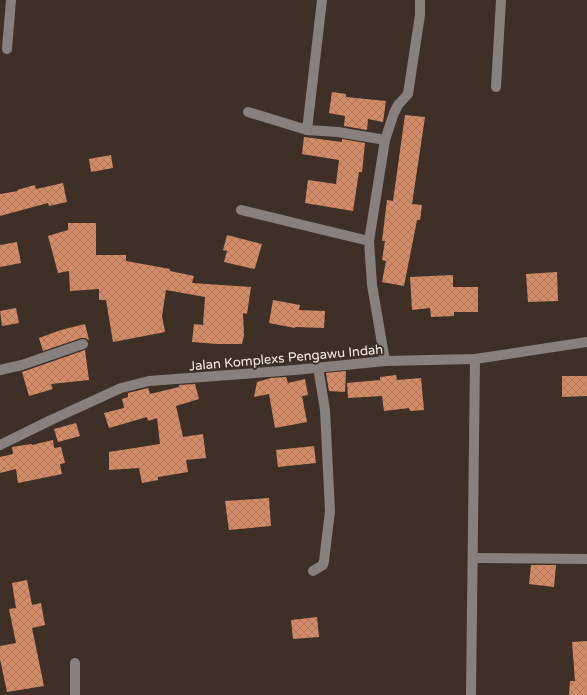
<svg xmlns="http://www.w3.org/2000/svg" width="587" height="695" font-family="'Varela Round',sans-serif">
<style>
.building{fill:url(#building-cross-hatch)}
.lines{fill:none;stroke-linecap:round;stroke-linejoin:round}
.minor{stroke:#88807c;stroke-width:10}
.labels{text-anchor:middle;stroke-width:4;stroke-linejoin:round;paint-order:stroke}
.street-label{font-size:13px;fill:#f7ece7;stroke:#3f3027}
</style>
<defs>
<pattern id="building-cross-hatch" width="8" height="8" patternUnits="userSpaceOnUse"><rect width="8" height="8" fill="#d38c67"/><path d="M0 0l8 8M0 8l8-8" fill="none" stroke="#aa775d"/></pattern>
</defs>
<rect width="100%" height="100%" fill="#3f3027"/>
<g class="building">
<path d="M 332,92 L 346,94 L 346,97 L 386,101 L 383,122 L 368,119 L 367,130 L 344,126 L 345,116 L 329,113 Z"/>
<path d="M 405,115 L 425,117 L 412,204 L 422,205 L 420,220 L 417,220 L 404,286 L 382,282 L 386,261 L 382,260 L 385,241 L 382,241 L 387,200 L 393,201 Z"/>
<path d="M 304,137 L 342,142 L 342,139 L 365,143 L 362,172 L 359,172 L 353,211 L 305,203 L 308,180 L 336,184 L 339,160 L 302,154 Z"/>
<path d="M 111,155 L 113,168 L 91,172 L 89,159 Z"/>
<path d="M 63,183 L 67,202 L 49,206 L 48,203 L 0,216 L 0,194 L 18,191 L 17,190 L 35,185 L 36,189 Z"/>
<path d="M 68,223 L 96,223 L 96,255 L 126,255 L 126,261 L 170,269 L 170,271 L 194,276 L 192,283 L 251,287 L 247,314 L 243,313 L 244,335 L 242,344 L 217,344 L 192,342 L 194,324 L 203,325 L 205,297 L 166,290 L 162,316 L 165,332 L 113,342 L 106,300 L 99,300 L 99,289 L 70,291 L 69,271 L 58,273 L 48,236 L 68,230 Z"/>
<path d="M 227,235 L 262,244 L 255,268 L 254,269 L 224,262 L 227,251 L 223,250 Z"/>
<path d="M 17,242 L 21,263 L 0,267 L 0,245 Z"/>
<path d="M 557,272 L 558,301 L 528,302 L 526,274 Z"/>
<path d="M 453,275 L 453,287 L 478,287 L 478,312 L 454,312 L 454,316 L 431,317 L 430,308 L 412,310 L 410,277 Z"/>
<path d="M 273,300 L 300,305 L 299,310 L 325,311 L 324,328 L 295,327 L 295,328 L 269,323 Z"/>
<path d="M 16,308 L 19,323 L 2,326 L 0,311 Z"/>
<path d="M 85,324 L 89,340 L 85,338 L 81,338 L 43,351 L 39,338 L 61,330 Z"/>
<path d="M 85,350 L 89,380 L 51,384 L 53,389 L 29,396 L 22,372 Z"/>
<path d="M 346,371 L 345,392 L 329,391 L 326,373 Z"/>
<path d="M 396,375 L 397,380 L 421,378 L 424,410 L 410,411 L 409,408 L 384,411 L 382,396 L 348,398 L 347,383 L 380,380 L 380,377 Z"/>
<path d="M 562,376 L 587,376 L 587,396 L 562,397 Z"/>
<path d="M 286,377 L 288,383 L 305,379 L 308,395 L 302,396 L 307,422 L 275,428 L 269,394 L 254,397 L 257,382 L 271,378 Z"/>
<path d="M 195,384 L 199,399 L 176,406 L 183,437 L 203,434 L 206,458 L 186,460 L 188,472 L 158,477 L 158,480 L 142,483 L 139,468 L 109,470 L 109,452 L 160,444 L 157,418 L 148,421 L 147,417 L 109,428 L 104,413 L 124,408 L 122,399 L 128,397 L 128,393 L 148,388 L 150,394 L 179,387 L 179,385 Z"/>
<path d="M 76,423 L 80,436 L 58,442 L 54,429 Z"/>
<path d="M 53,440 L 54,448 L 61,447 L 65,463 L 60,464 L 62,474 L 18,483 L 16,469 L 0,473 L 0,457 L 13,454 L 12,447 L 31,444 L 32,445 Z"/>
<path d="M 314,446 L 316,463 L 278,467 L 276,450 Z"/>
<path d="M 269,498 L 271,526 L 229,530 L 225,501 Z"/>
<path d="M 531,565 L 556,565 L 554,587 L 529,584 Z"/>
<path d="M 27,580 L 32,605 L 41,603 L 45,625 L 32,628 L 44,686 L 7,692 L 0,659 L 0,646 L 16,643 L 9,609 L 16,608 L 12,583 Z"/>
<path d="M 317,617 L 319,637 L 293,639 L 291,620 Z"/>
<path d="M 587,641 L 587,695 L 569,695 L 570,681 L 575,681 L 572,642 Z"/>
</g>
<g class="lines">
<g class="minor">
<path d="M 7,49 L 11,0"/>
<path d="M 496,87 L 501,0"/>
<path d="M 248,112 L 307,130 L 338,132 L 385,140"/>
<path d="M 307,130 L 322,0"/>
<path d="M 241,210 L 369,241"/>
<path d="M 385,361 L 372,285 L 369,241 L 385,140 L 394,113 L 398,105 L 408,94 L 420,15 L 420,0"/>
<path d="M 0,370 L 22,365 L 83,344"/>
<path d="M 0,445 L 51,420 L 121,388 L 149,381 L 295,370 L 385,361 L 475,359 L 587,342"/>
<path d="M 473,558 L 587,559"/>
<path d="M 313,571 L 323,565 L 324,561 L 330,511 L 325,410 L 318,367"/>
<path d="M 75,695 L 75,663"/>
<path d="M 471,695 L 475,359"/>
</g>
</g>
<g class="labels">
<g class="street-label">
<text transform="translate(286 357) rotate(-5)" y="5">Jalan Komplexs Pengawu Indah</text>
</g>
</g>
</svg>
